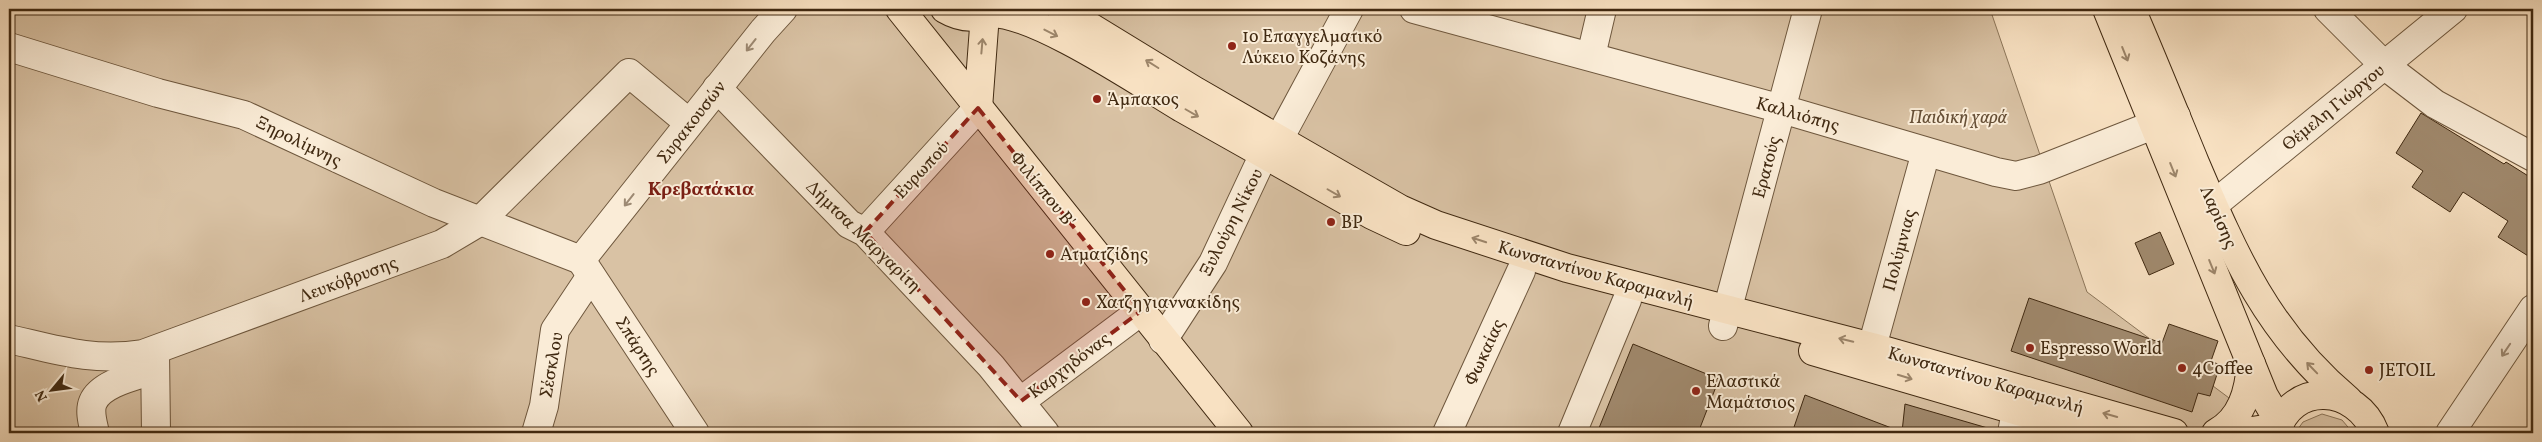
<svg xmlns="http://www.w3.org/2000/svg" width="2542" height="442" font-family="Vollkorn,serif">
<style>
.green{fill:#d9c2a4;stroke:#8c765a}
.building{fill:#a0896d;stroke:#402911}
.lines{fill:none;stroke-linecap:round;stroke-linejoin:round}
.minor-casing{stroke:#6e573d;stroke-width:30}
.major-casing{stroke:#402911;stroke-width:30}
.minor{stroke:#faecd7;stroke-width:28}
.major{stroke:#f8e1c2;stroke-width:28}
.oneway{stroke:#9c856a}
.oneway2{stroke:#9d8a74}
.marked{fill:#8f2418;fill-opacity:0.2;stroke:#8f2418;stroke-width:4;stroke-dasharray:10 6;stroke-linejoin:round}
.poi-dot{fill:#8f2418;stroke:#faecd7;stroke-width:2}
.labels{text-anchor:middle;stroke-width:4;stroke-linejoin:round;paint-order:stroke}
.poi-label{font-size:18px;fill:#402911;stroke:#faecd7;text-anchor:start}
.street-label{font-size:18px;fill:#402911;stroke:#faecd7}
.park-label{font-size:18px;font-style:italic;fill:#664f36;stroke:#faecd7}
.neighbourhood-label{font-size:19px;font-weight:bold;fill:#7a1f14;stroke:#faecd7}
</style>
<rect width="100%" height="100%" fill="#f8e1c2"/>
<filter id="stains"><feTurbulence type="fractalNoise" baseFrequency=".004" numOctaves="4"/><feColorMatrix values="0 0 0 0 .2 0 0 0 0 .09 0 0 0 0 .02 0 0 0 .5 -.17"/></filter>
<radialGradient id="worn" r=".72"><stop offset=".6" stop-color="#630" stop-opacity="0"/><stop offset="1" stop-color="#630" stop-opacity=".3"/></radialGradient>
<g class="green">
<path d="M 9,9 L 1990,9 L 2087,292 L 2276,433 L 9,433 Z"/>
<path d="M 2322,414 L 2342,420 L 2353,433 L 2295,433 L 2303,422 Z"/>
</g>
<g class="building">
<path d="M 2421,113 L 2504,164 L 2506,162 L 2533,179 L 2533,259 L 2498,237 L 2508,221 L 2463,192 L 2450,212 L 2412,187 L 2423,171 L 2396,153 Z"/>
<path d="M 2160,232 L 2174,264 L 2149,275 L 2135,243 Z"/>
<path d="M 2029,298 L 2162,343 L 2169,324 L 2218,341 L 2211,361 L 2220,365 L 2210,396 L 2198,393 L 2192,412 L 2011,351 Z"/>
<path d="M 1633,344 L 1719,379 L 1698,433 L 1597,433 Z"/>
<path d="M 1805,395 L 1902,432 L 1905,404 L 1991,429 L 1991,433 L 1792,433 Z"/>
</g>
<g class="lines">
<g class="minor-casing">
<g id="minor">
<path d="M 1414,9 L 1782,109 L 1996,172 L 2016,176 L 2039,170 L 2176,116"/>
<path d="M 2328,9 L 2384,65 L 2435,104 L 2533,157"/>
<path d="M 9,47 L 158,93 L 244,115 L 434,203 L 581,260"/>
<path d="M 1591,56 L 1602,9"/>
<path d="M 717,88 L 849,224 L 865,232 L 991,366 L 1045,433"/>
<path d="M 1279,139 L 1349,9"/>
<path d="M 2195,220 L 2453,9"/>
<path d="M 865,232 L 978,108"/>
<path d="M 581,260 L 763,31 L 783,9"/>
<path d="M 581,260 L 695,433"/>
<path d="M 1723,326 L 1808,9"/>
<path d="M 9,339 C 57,350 93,362 143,354 L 442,244 L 479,222 L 629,73 L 689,123"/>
<path d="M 1163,340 L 1213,263 L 1264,154"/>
<path d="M 1872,347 L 1926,152"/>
<path d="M 155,352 L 156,433"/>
<path d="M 1021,401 L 1141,311"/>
<path d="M 95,433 C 93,424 89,411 93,402 C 101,383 136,376 154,370"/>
<path d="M 536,433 L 544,406 L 555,330 L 591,276"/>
<path d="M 1447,433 L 1521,271"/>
<path d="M 1572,433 L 1627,300"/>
<path d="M 2012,433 L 2016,411 L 2027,391"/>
<path d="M 2450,433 L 2533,309"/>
</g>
</g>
<g class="major-casing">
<g id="major">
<path d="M 900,9 L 1239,433"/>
<path d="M 945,9 C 962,19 979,19 996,9"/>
<path d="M 1061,9 L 1195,91 L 1351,181 L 1400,209 L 1436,225 L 1567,268 L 1872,347 L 2174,433"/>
<path d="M 2107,9 L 2264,396 L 2280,423"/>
<path d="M 2131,9 C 2153,60 2174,112 2195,163 C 2235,257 2268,333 2348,400"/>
<path d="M 989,13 C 1034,11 1140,83 1182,108 C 1245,144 1309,179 1372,215 L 1406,231"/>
<path d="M 978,108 L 985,14"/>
<path d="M 1813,351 L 2093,433"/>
<path d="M 2216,433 C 2242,419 2249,391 2251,364"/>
<path d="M 2239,433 L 2278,427"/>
<path d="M 2276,433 C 2291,380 2357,385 2375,433"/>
</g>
</g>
<use href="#minor" class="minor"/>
<use href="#major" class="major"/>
</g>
<defs><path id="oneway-shaft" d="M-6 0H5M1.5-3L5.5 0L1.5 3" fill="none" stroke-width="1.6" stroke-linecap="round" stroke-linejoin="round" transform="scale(1.25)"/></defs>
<g class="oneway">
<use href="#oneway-shaft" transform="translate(1051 33) rotate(27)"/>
<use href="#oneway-shaft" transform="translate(982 46) rotate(-85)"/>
<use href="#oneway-shaft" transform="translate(2125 54) rotate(68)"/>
<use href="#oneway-shaft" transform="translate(1152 64) rotate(-148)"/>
<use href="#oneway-shaft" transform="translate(1192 113) rotate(30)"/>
<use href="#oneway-shaft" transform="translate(2173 170) rotate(68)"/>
<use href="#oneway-shaft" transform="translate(1334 193) rotate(30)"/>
<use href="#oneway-shaft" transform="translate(1479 240) rotate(-162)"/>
<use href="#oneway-shaft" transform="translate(2212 267) rotate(68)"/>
<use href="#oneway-shaft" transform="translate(1846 340) rotate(-166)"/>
<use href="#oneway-shaft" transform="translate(2312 368) rotate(-134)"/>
<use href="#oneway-shaft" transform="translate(1905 377) rotate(17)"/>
<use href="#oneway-shaft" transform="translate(2110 415) rotate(-164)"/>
</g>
<g class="oneway2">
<use href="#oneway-shaft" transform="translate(751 45) rotate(128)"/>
<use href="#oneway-shaft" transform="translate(629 200) rotate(128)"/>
<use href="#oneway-shaft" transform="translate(2506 350) rotate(124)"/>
</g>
<path class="marked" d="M 978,108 L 1141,311 L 1021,401 L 865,232 Z"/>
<g class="poi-dot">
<circle cx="1232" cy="46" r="5"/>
<circle cx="1097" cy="99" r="5"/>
<circle cx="1331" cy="222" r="5"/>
<circle cx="1050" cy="254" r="5"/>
<circle cx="1086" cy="302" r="5"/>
<circle cx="2030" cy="348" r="5"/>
<circle cx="2182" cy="368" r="5"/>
<circle cx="2369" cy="370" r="5"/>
<circle cx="1696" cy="391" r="5"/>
</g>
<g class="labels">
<g class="poi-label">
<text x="1242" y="42">1ο Επαγγελματικό<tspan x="1242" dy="21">Λύκειο Κοζάνης</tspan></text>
<text x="1107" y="105">Άμπακος</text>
<text x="1341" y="228">BP</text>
<text x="1060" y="260">Ατματζίδης</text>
<text x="1096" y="308">Χατζηγιαννακίδης</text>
<text x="2040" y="354">Espresso World</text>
<text x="2192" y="374">4Coffee</text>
<text x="2379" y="376">JETOIL</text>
<text x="1706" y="387">Ελαστικά<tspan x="1706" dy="21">Μαμάτσιος</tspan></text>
</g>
<g class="street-label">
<text transform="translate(2333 107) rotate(-39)" y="6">Θέμελη Γιώργου</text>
<text transform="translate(1798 114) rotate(16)" y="6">Καλλιόπης</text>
<text transform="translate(691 122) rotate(-52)" y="6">Συρακουσών</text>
<text transform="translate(299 141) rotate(26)" y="6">Ξηρολίμνης</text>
<text transform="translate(1766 167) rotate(-75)" y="6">Ερατούς</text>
<text transform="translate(921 170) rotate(-47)" y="6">Ευρωπού</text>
<text transform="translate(1043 189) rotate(51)" y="6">Φιλίππου Β'</text>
<text transform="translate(2219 217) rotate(66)" y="6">Λαρίσης</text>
<text transform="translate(1231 222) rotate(-63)" y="6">Ξυλούρη Νίκου</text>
<text transform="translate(864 236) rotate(44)" y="6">Δήμτσα Μαργαρίτη</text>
<text transform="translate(1899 250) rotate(-75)" y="6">Πολύμνιας</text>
<text transform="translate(1596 274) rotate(16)" y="6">Κωνσταντίνου Καραμανλή</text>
<text transform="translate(348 279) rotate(-20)" y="6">Λευκόβρυσης</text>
<text transform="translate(638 346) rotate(57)" y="6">Σπάρτης</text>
<text transform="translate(1484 352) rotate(-65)" y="6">Φωκαίας</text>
<text transform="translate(551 365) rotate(-80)" y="6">Σέσκλου</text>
<text transform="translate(1069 365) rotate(-37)" y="6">Καρχηδόνας</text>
<text transform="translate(1986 380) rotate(16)" y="6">Κωνσταντίνου Καραμανλή</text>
</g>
<g class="park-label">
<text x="1958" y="123">Παιδική χαρά</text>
</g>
<g class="neighbourhood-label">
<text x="701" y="195">Κρεβατάκια</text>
</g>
</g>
<rect width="2542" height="442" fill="none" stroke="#f8e1c2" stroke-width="30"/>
<rect x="10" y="10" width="2522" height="422" fill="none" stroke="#402911" stroke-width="2.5"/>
<rect x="15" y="15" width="2512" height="412" fill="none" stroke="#402911"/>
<g transform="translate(52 390) rotate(241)" stroke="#faecd7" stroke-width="4" paint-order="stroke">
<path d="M0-4L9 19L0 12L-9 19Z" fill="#402911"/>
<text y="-8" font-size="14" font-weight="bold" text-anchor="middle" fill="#402911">N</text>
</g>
<rect width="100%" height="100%" filter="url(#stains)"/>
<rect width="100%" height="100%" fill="url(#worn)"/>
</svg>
